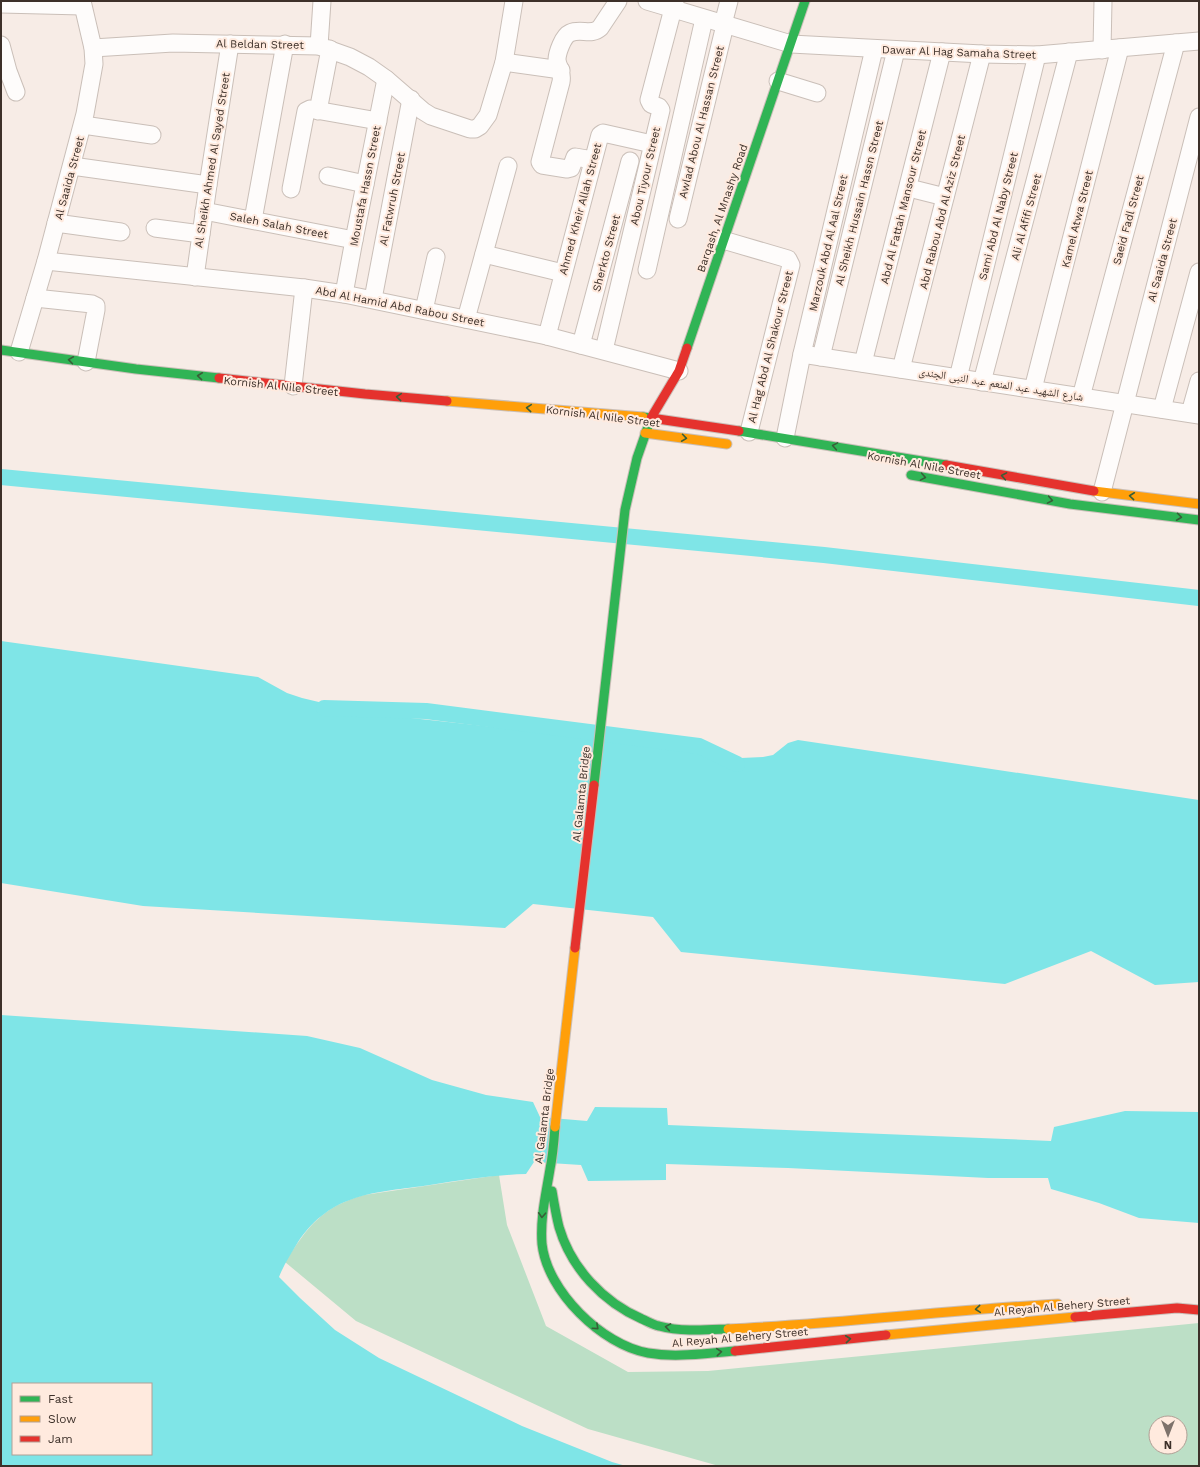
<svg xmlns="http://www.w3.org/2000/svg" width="1200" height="1467" font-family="'Work Sans','Noto Naskh Arabic',sans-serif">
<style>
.green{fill:#bcdfc6;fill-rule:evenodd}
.water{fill:#7fe5e7;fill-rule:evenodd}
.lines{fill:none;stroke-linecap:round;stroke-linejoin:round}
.canal{stroke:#7fe5e7;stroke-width:16}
.street-casing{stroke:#cabfb8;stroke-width:19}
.fast-casing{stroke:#cabfb8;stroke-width:11}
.slow-casing{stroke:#cabfb8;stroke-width:11}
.jam-casing{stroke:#cabfb8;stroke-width:11}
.street{stroke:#fefcfb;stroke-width:17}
.fast{stroke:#30b455;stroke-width:9}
.slow{stroke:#ff9f0a;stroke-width:9}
.jam{stroke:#e5322d;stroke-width:9}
.oneway{stroke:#385e38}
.labels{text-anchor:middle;stroke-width:4;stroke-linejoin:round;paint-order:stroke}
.street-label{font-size:11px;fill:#3d3029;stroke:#ffeade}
</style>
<rect width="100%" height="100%" fill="#f7ece6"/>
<path class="green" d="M 499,1175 L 507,1225 L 546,1326 L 628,1372 L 708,1371 L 1199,1323 L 1199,1466 L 719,1466 L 588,1429 L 356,1321 L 285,1262 C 308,1227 321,1207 364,1195 ZM 1156,1423 L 1180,1423 L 1180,1447 L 1156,1447 Z"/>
<g class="water">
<path d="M 1,641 L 258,677 L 287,693 L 302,698 L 365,713 L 594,738 L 741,758 L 763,757 L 773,755 L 788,743 L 798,740 L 1199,800 L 1199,982 L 1155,985 L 1091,951 L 1005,984 L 681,952 L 653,917 L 533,904 L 505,928 L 143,906 L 1,883 Z"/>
<path d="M 1,1015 L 307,1036 L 360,1048 L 432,1080 L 486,1095 L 533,1102 L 540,1117 L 587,1121 L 595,1107 L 667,1108 L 668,1125 L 1051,1141 L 1054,1127 L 1125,1111 L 1199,1112 L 1199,1223 L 1139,1218 L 1099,1203 L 1051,1189 L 1048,1178 L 988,1178 L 788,1168 L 666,1164 L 666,1180 L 588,1181 L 581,1165 L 534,1162 L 526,1174 C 493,1175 462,1180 430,1185 C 375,1193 332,1192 298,1242 C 291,1254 284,1264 279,1277 L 300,1298 L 335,1330 L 379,1358 L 522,1426 L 612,1462 L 626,1466 L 1,1466 ZM 13,1384 L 151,1384 L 151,1454 L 13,1454 Z"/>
</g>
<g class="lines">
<g class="canal">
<path d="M 1,477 L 824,555 L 1199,598"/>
<path d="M 324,708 L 426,711 L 699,746 L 737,764"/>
</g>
<g class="street-casing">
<g id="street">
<path d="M 647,1 L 791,44 L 982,54 L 1037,55 L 1199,41"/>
<path d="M 1,4 L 82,6"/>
<path d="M 723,24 L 729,1"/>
<path d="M 1,45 L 8,71 L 16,92"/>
<path d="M 319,46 L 322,1"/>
<path d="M 93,48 L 173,43 L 319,46 L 350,57 L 369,67 L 386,79 L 423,111 L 431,116 L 470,129 L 475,129 L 480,126 L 488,115 L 504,62 L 514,1"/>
<path d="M 1102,50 L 1103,1"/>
<path d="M 504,62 L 561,70"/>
<path d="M 778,81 L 817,93"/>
<path d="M 318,111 L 330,49"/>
<path d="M 83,125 L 152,135"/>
<path d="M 593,160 L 575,157 L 571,168 L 567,169 L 542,165 L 540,162 L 561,82 C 563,70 558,69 557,60 C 557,53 563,36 570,33 C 581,28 591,36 600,28 L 618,1"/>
<path d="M 72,166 L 208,185"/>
<path d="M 328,176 L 365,184"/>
<path d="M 291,189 L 306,111 L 310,109 L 378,121"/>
<path d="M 917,190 L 945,197"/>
<path d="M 204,211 L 354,240"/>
<path d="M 678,219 L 725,25"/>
<path d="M 253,220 L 285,44"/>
<path d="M 56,223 L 121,232"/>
<path d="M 155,228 L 201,234"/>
<path d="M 723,240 L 788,259 L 791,265 L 749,432"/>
<path d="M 484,254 L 563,273"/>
<path d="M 46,261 L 304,288 L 344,294 L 547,336 L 679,371"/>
<path d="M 647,270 L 704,19"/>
<path d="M 195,277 L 208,185 L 230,44"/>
<path d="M 344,294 L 354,240 L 386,79"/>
<path d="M 35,298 L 92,304 L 96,306 L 96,310 L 86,362"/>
<path d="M 373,299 L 411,99"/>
<path d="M 424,310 L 436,257"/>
<path d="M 466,319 L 508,166"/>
<path d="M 547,336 L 600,135 L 603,133 L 652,144"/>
<path d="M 581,345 L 630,161"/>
<path d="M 604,350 L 661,110 L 659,107 L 651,104 L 649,100 L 675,1"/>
<path d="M 19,352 L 46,261 L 85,114 L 94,64 L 93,48 L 82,1"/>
<path d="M 802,354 L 1199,415"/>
<path d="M 821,357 L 896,50"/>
<path d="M 863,363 L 942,52"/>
<path d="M 901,369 L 982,54"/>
<path d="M 958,378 L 1037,55"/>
<path d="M 982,382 L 1069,52"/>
<path d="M 293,386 L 304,288"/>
<path d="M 1033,389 L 1120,48"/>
<path d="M 1081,397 L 1176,43"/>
<path d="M 1162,409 L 1199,272"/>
<path d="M 1190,413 L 1199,381"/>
<path d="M 785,438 L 802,354 L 874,49"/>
<path d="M 1102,492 L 1199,117"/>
</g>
</g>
<g class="fast-casing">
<g id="fast">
<path d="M 687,348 L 805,1"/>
<path d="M 1,350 L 136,369 L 219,378"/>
<path d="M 739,431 L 946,465"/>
<path d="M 911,475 L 1070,504 L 1199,520"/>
<path d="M 594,785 L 625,510 L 637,458 L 651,418 L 643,417"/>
<path d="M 555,1127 C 554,1141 553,1155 550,1169 C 546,1194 540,1218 542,1244 C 547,1291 602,1345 648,1353 C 677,1358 706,1353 735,1351"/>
<path d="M 552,1191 C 554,1203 556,1215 559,1227 C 571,1268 603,1302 642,1319 C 647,1321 653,1325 659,1326 C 682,1332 705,1330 728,1329"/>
</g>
</g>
<g class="slow-casing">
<g id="slow">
<path d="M 447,401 L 643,417"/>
<path d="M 645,433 L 727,444"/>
<path d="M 1094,491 L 1199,504"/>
<path d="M 555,1127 L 575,948"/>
<path d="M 728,1329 C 838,1324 948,1310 1058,1304"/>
<path d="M 886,1335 L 1075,1317"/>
</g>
</g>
<g class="jam-casing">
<g id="jam">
<path d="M 687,348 L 679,371 L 651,418 L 739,431"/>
<path d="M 219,378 L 365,394 L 447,401"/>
<path d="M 946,465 L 1094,491"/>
<path d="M 575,948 L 594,785"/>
<path d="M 1075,1317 L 1177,1308 L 1199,1310"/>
<path d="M 735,1351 L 886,1335"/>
</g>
</g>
<use href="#street" class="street"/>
<use href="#fast" class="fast"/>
<use href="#slow" class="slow"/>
<use href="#jam" class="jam"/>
</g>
<defs><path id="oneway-chevron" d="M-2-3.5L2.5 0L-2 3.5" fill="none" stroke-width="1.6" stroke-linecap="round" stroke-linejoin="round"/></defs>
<g class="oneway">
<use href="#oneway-chevron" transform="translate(71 360) rotate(-172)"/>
<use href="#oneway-chevron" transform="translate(200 376) rotate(-174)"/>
<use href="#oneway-chevron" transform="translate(399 397) rotate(-175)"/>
<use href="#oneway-chevron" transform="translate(529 408) rotate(-175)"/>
<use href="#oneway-chevron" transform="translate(684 438) rotate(8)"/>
<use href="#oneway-chevron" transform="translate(835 446) rotate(-170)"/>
<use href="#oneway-chevron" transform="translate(1004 476) rotate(-170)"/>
<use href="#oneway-chevron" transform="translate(923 477) rotate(10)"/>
<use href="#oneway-chevron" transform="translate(1132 496) rotate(-174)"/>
<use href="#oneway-chevron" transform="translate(1050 500) rotate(10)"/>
<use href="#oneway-chevron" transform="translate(1179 517) rotate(7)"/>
<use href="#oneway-chevron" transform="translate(542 1215) rotate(93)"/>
<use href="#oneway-chevron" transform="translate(978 1309) rotate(175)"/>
<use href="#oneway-chevron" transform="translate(596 1327) rotate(42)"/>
<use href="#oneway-chevron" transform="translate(668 1327) rotate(-171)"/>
<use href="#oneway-chevron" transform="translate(848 1339) rotate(-6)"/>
<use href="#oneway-chevron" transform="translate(719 1352) rotate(-5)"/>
</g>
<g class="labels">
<g class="street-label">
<text transform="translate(260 44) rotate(1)" y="4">Al Beldan Street</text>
<text transform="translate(959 52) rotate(2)" y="4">Dawar Al Hag Samaha Street</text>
<text transform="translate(701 122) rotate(-76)" y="4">Awlad Abou Al Hassan Street</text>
<text transform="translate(212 160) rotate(-81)" y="4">Al Sheikh Ahmed Al Sayed Street</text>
<text transform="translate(645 176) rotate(-77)" y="4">Abou Tiyour Street</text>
<text transform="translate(69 178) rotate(-75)" y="4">Al Saaida Street</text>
<text transform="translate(365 186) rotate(-79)" y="4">Moustafa Hassn Street</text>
<text transform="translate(392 199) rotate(-79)" y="4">Al Fatwruh Street</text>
<text transform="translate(859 203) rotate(-76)" y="4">Al Sheikh Hussain Hassn Street</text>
<text transform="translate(903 207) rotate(-76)" y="4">Abd Al Fattah Mansour Street</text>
<text transform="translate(722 208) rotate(-71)" y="4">Barqash, Al Mnashy Road</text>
<text transform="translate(580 209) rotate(-75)" y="4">Ahmed Kheir Allah Street</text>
<text transform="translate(942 212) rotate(-76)" y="4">Abd Rabou Abd Al Aziz Street</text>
<text transform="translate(998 216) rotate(-76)" y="4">Sami Abd Al Naby Street</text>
<text transform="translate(1026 217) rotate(-75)" y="4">Ali Al Afifi Street</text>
<text transform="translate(1077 219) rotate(-76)" y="4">Kamel Atwa Street</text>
<text transform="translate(1128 220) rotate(-75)" y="4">Saeid Fadl Street</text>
<text transform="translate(279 225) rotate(11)" y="4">Saleh Salah Street</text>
<text transform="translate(828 243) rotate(-77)" y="4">Marzouk Abd Al Aal Street</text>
<text transform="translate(606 253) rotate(-75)" y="4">Sherkto Street</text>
<text transform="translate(1162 260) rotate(-75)" y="4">Al Saaida Street</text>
<text transform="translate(400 306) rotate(11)" y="4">Abd Al Hamid Abd Rabou Street</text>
<text transform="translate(770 347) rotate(-76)" y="4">Al Hag Abd Al Shakour Street</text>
<text transform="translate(1001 384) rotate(9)" y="4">شارع الشهيد عبد المنعم عبد النبى الجندى</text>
<text transform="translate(281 386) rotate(6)" y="4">Kornish Al Nile Street</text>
<text transform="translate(603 416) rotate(7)" y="4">Kornish Al Nile Street</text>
<text transform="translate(924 465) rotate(10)" y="4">Kornish Al Nile Street</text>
<text transform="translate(581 794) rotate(-84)" y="4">Al Galamta Bridge</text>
<text transform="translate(544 1116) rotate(-83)" y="4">Al Galamta Bridge</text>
<text transform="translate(1062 1306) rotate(-5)" y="4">Al Reyah Al Behery Street</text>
<text transform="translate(740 1337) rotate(-5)" y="4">Al Reyah Al Behery Street</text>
</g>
</g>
<rect width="1200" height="1467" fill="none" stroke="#3d3029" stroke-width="4"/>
<rect x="12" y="1383" width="140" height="72" fill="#ffeade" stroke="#b1a096"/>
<rect x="20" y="1396" width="20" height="6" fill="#30b455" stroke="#b1a096"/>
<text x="48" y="1403" font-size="12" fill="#3d3029">Fast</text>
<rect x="20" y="1416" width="20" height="6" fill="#ff9f0a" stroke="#b1a096"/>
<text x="48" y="1423" font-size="12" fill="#3d3029">Slow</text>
<rect x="20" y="1436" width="20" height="6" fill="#e5322d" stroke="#b1a096"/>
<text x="48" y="1443" font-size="12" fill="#3d3029">Jam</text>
<g transform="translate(1168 1435) rotate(180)"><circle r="19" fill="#ffeade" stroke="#b1a096"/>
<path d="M0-3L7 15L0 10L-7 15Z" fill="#7e726b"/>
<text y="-6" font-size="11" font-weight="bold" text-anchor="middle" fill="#3d3029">N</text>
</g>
</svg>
